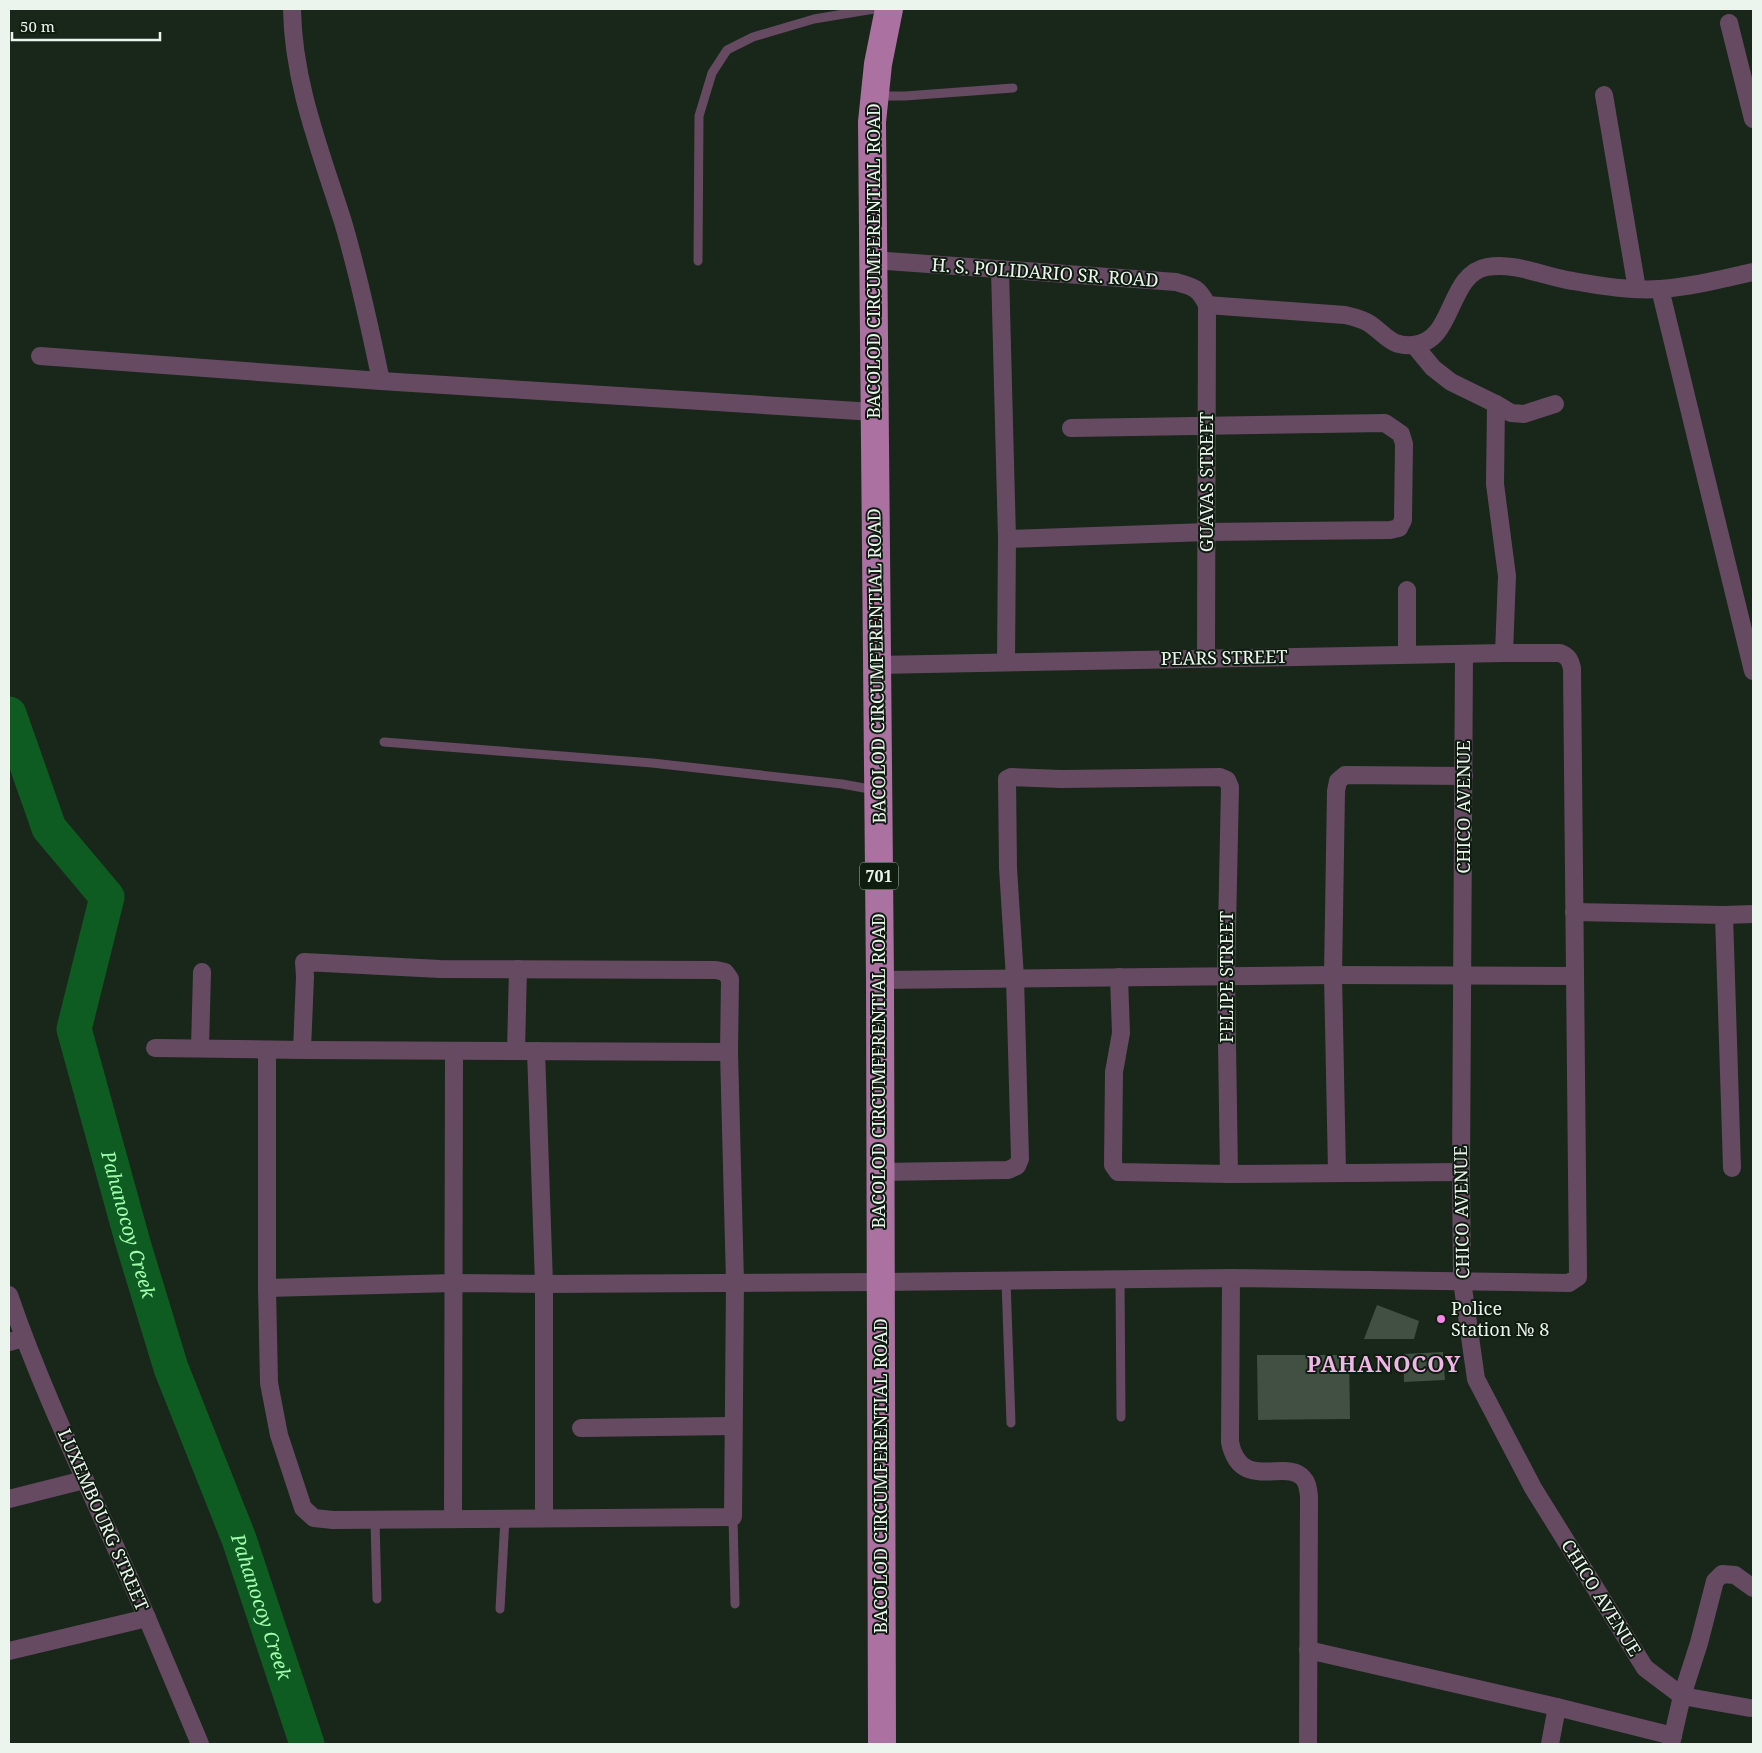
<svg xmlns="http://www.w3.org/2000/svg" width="1762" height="1753" font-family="'Noto Serif',serif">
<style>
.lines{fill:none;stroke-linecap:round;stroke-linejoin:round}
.river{stroke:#0f5c23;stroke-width:35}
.building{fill:#415042}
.service{stroke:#664a62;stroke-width:9}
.minor{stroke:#664a62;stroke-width:18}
.primary{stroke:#aa71a1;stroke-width:28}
.poi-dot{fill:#f987e9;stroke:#0f1d11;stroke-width:2}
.labels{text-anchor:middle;stroke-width:4;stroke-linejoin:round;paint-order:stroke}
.shield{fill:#0f1d11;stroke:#aab4ab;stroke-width:1}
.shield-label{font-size:16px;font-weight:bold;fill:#ecf5ed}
.street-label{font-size:18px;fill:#ecf5ed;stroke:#0f1d11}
.poi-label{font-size:18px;fill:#ecf5ed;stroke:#0f1d11;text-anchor:start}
.water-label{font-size:19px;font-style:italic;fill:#a0feab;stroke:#0f1d11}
.district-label{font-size:22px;font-weight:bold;letter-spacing:1px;fill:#f3b4e8;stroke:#0f1d11}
</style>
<rect width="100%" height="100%" fill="#19261a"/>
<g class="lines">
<path class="river" id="s1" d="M 9,714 L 49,828 L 107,897 L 74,1029 L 133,1243 L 171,1368 L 239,1539 L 307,1744"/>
</g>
<g class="building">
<path d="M 1377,1305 L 1419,1321 L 1414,1339 L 1364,1339 Z"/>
<path d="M 1443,1352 L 1445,1380 L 1404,1382 L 1403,1354 Z"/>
<path d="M 1257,1355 L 1349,1355 L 1350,1419 L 1258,1420 Z"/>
</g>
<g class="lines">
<g class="service">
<path d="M 877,96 L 905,96 L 1013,88"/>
<path d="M 698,261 L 699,116 L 712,73 L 727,50 L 753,37 L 814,19 L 874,9"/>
<path d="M 384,742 L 652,763 L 842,784 L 875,790"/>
<path d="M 1120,1279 L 1121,1417"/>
<path d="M 1006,1281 L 1011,1423"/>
<path d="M 733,1517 L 735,1604"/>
<path d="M 375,1520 L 377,1599"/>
<path d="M 500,1609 L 505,1518"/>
</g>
<g class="minor">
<path d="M 292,9 C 293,83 321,152 343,222 C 358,273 370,328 381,381"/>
<path d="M 1729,23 L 1753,119"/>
<path d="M 1604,95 L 1637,289"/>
<path d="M 873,260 L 1176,282 C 1194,287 1199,288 1207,305 L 1206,658"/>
<path d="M 1000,270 L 1007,539 L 1006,662"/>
<path d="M 1660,289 L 1753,671"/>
<path d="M 1207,305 L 1345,315 C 1354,317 1363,319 1370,324 C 1386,335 1391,347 1413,345 C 1455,342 1447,274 1487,267 C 1516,262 1545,277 1573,281 C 1601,286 1631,291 1660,289 C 1691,287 1722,279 1753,272"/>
<path d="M 1414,345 L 1433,368 L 1451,382 L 1496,404 L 1511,413 L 1524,414 L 1555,404"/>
<path d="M 40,356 L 381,381 L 874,412"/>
<path d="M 1496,404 L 1495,484 L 1507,576 L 1504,653"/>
<path d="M 1007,539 L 1207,532 L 1390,530 L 1399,528 L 1403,520 L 1404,444 L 1401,434 L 1385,423 L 1071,428"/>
<path d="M 1407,590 L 1407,654"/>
<path d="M 1464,654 L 1461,1172 L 1462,1281 L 1476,1379 L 1533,1488 L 1645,1668 L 1682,1696 L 1750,1708"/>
<path d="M 1574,912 L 1724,915 L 1732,1168"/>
<path d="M 1724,915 L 1753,914"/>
<path d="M 1119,977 L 1121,1033 L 1114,1072 L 1113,1165 L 1118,1172 L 1229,1174 L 1461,1172"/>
<path d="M 880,980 L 1333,975 L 1575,976"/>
<path d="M 155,1048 L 302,1050 L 729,1052"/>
<path d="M 200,1048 L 202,972"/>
<path d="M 267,1050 L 267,1288 L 269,1383 L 279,1435 L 303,1508 L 314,1518 L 333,1520 L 733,1517 L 735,1282 L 729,1052 L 730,979 L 725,972 L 716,970 L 440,969 L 304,962 L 305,977 L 302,1050"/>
<path d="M 516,1051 L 518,969"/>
<path d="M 536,1051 L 544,1284 L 544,1518"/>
<path d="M 880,1172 L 1008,1170 L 1017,1166 L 1020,1159 L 1015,978 L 1008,868 L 1007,779 L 1011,777 L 1061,779 L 1220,777 L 1227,780 L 1230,787 L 1226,976 L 1229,1174"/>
<path d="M 1337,1172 L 1333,975 L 1336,791 L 1338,781 L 1345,775 L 1464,776"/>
<path d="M 1231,1278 L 1230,1442 C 1240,1493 1287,1458 1303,1478 C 1308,1483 1308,1490 1309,1496 L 1308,1744"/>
<path d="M 267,1288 L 454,1283 L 544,1284 L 880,1282 L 1231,1278 L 1569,1283 L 1578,1277 L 1572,668 C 1570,660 1568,656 1560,653 L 1504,653 L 876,665"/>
<path d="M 9,1295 C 47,1406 101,1511 147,1618 C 165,1660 182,1702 200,1744"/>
<path d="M 9,1342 L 24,1338"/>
<path d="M 581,1428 L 733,1426"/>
<path d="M 9,1499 L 84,1480"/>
<path d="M 453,1518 L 454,1051"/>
<path d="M 1308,1650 L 1557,1707 L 1673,1736"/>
<path d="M 9,1651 L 147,1618"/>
<path d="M 1550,1744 L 1557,1707"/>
<path d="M 1671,1744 L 1682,1696 L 1699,1643 L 1715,1581 L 1722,1574 L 1735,1575 L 1753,1588"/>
</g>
<path class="primary" d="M 882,1744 L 880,980 L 872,122 L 878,64 L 889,9"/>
</g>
<circle class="poi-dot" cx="1441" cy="1319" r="5"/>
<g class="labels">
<rect class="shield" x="860" y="862.5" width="38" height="27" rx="4"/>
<g class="shield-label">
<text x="879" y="882">701</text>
</g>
<g class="street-label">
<text transform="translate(874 261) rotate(-90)" y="6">BACOLOD CIRCUMFERENTIAL ROAD</text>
<text transform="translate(1045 273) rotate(4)" y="6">H. S. POLIDARIO SR. ROAD</text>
<text transform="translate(1207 482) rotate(-90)" y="6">GUAVAS STREET</text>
<text transform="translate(1224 658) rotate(-1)" y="6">PEARS STREET</text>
<text transform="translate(877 666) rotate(-91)" y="6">BACOLOD CIRCUMFERENTIAL ROAD</text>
<text transform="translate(1464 807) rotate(-90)" y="6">CHICO AVENUE</text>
<text transform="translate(1227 977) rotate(-90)" y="6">FELIPE STREET</text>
<text transform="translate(879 1071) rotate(-90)" y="6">BACOLOD CIRCUMFERENTIAL ROAD</text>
<text transform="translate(1462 1212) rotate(-91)" y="6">CHICO AVENUE</text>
<text transform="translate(881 1476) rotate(-90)" y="6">BACOLOD CIRCUMFERENTIAL ROAD</text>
<text transform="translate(103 1520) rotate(66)" y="6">LUXEMBOURG STREET</text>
<text transform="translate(1601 1598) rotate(58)" y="6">CHICO AVENUE</text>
</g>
<g class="poi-label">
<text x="1451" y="1315">Police<tspan x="1451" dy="21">Station № 8</tspan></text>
</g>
<g class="water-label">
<text dy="7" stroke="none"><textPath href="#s1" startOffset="550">Pahanocoy Creek</textPath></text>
<text dy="7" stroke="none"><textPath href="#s1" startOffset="955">Pahanocoy Creek</textPath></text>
</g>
<g class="district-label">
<text x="1384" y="1372">PAHANOCOY</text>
</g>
</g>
<rect width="1762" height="1753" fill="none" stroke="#ecf5ed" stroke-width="20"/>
<path d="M12 32v8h148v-8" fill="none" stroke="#ecf5ed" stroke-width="2.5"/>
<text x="20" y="32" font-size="15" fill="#ecf5ed" stroke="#0f1d11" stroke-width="4" paint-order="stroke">50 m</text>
</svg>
